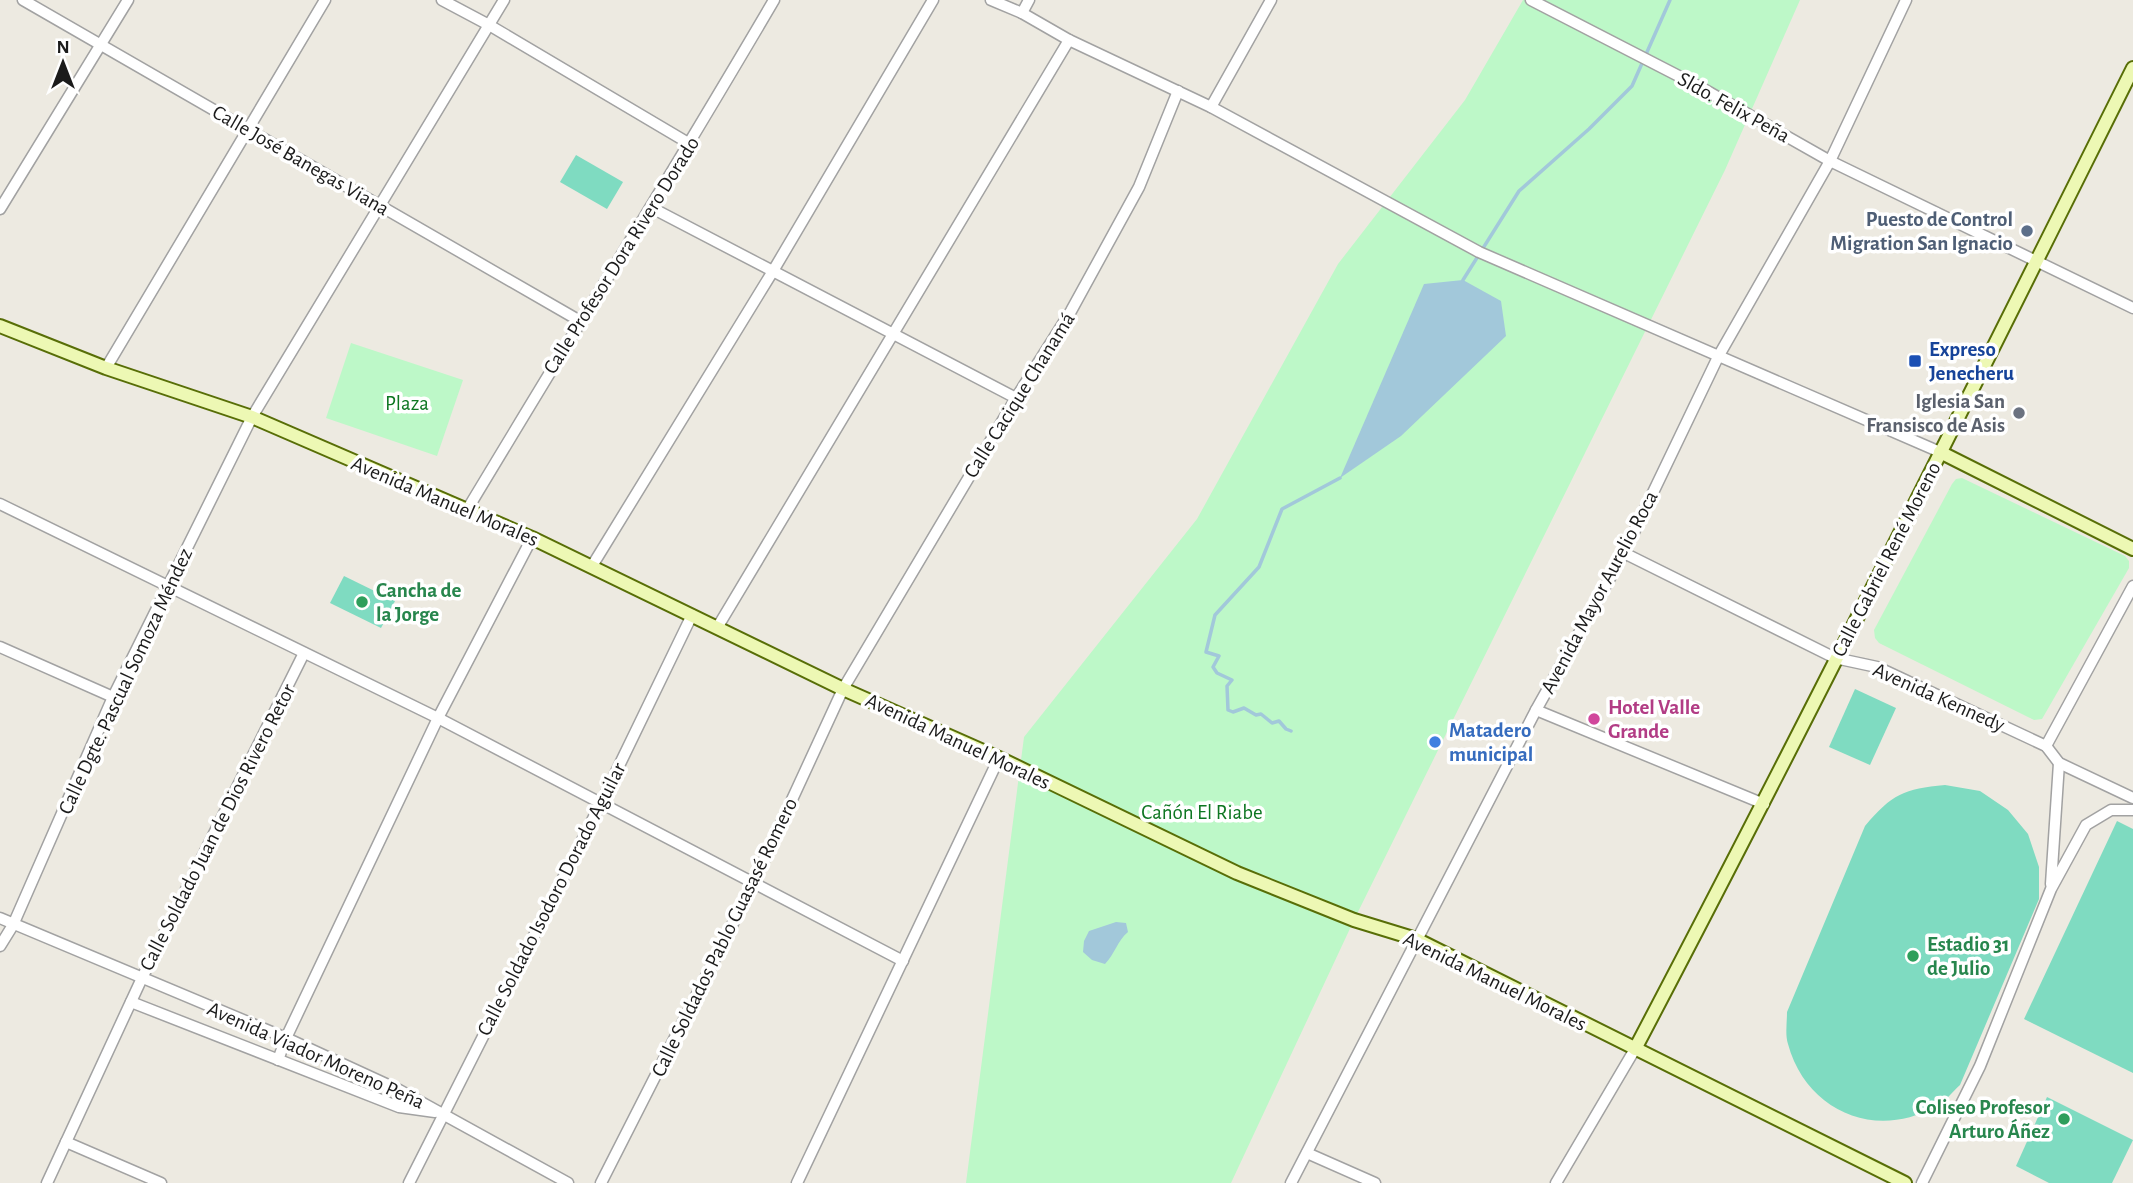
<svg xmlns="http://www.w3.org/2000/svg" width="2133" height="1183" font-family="'Alegreya Sans',sans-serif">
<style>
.park{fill:#bdf8c8}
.pitch{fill:#7fdbc1}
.water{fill:#a2c8da}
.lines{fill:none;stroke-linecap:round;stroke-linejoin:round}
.stream{stroke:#a2c8da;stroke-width:3.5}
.street-casing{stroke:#a2a2a2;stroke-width:13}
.secondary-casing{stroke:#586e07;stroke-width:16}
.street{stroke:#fff;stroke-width:10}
.secondary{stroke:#edf8b4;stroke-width:12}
.service-dot{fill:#5c6f8a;stroke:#fff;stroke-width:2.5}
.transit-dot{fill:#1a4fb4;stroke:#fff;stroke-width:2.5}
.worship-dot{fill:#6b7280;stroke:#fff;stroke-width:2.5}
.leisure-dot{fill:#2e9e5b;stroke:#fff;stroke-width:2.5}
.hotel-dot{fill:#d1479c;stroke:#fff;stroke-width:2.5}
.shop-dot{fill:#3f7fe0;stroke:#fff;stroke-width:2.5}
.labels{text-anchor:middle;stroke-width:7;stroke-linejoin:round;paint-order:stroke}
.street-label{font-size:21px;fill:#1b1b1b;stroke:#fff}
.service-label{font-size:21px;font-weight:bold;fill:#4e5e75;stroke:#fff;text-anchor:end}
.transit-label{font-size:21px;font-weight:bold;fill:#164399;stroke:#fff;text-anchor:start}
.worship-label{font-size:21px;font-weight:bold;fill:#5b616d;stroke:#fff;text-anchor:end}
.park-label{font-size:21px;fill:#0d7621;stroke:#fff}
.leisure-label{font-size:21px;font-weight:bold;fill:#27864d;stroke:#fff;text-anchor:start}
.hotel-label{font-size:21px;font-weight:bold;fill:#b23c85;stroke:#fff;text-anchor:start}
.shop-label{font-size:21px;font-weight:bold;fill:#366cbe;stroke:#fff;text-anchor:start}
</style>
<rect width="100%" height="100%" fill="#edeae1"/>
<g class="park">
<path d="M 1523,0 L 1800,0 L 1725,170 L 1354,920 L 1231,1183 L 966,1183 L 1024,737 L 1197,519 L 1338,264 L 1465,100 Z"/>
<path d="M 351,343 L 463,380 L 437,456 L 326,418 Z"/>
<path d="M 1962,478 L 2125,556 L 2129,561 L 2129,568 L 2042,719 L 2034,720 L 1879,643 L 1875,638 L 1874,630 L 1952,484 L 1956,479 Z"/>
</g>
<g class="pitch">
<path d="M 576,155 L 623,182 L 607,209 L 560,182 Z"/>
<path d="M 344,576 L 395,601 L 381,628 L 330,603 Z"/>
<path d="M 1855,689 L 1896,708 L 1870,765 L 1829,747 Z"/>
<path d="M 1945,785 L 1980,791 L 2008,810 L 2028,834 L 2039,867 L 2039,899 L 1960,1085 C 1952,1092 1945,1102 1936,1106 C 1876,1141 1806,1111 1788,1044 C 1785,1035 1787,1023 1787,1012 L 1865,826 C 1892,794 1904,789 1945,785 Z"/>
<path d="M 2117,821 L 2133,829 L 2133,1073 L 2024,1019 Z"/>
<path d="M 2047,1097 L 2133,1140 L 2112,1183 L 2049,1183 L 2016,1166 Z"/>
</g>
<g class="water">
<path d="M 1463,280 L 1501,301 L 1506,336 L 1401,436 L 1340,478 L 1424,284 Z"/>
<path d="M 1116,922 L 1126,923 L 1128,932 C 1117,941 1115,954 1105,964 L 1092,960 L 1083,952 L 1084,941 L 1089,931 Z"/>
</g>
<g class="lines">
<g class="stream">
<path d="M 1463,280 L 1519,191 L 1589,129 L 1632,86 L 1670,0"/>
<path d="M 1291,731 L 1286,729 L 1279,721 L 1272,723 L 1261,714 L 1256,715 L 1244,708 L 1233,712 L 1228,710 L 1227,686 L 1232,680 L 1217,673 L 1213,667 L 1219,656 L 1206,652 L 1215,615 L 1259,567 L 1282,509 L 1340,478"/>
</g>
<g class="street-casing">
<g id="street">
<path d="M 23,0 L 580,321"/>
<path d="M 442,0 L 489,25 L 690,144"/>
<path d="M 991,0 L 1022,13 L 1069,40 L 1211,107 L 1479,252 L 1940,452"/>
<path d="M 1531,0 L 1700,87 L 1830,161 L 2133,308"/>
<path d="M 1022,13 L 1029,0"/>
<path d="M 1211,107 L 1271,0"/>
<path d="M 652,208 L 1016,398"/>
<path d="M 0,209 L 128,0"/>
<path d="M 106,368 L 325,0"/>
<path d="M 0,504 L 438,718 L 903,961"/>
<path d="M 467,510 C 569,340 674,171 774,0"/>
<path d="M 1624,553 L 1835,658 L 1877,667 L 2046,746 L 2059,763 L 2133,798"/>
<path d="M 592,566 L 773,271 L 933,0"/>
<path d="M 717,628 L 1069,40"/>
<path d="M 0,647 L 113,697"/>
<path d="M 1536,710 L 1764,804"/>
<path d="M 2046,746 L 2133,586"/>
<path d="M 2051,884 L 2059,763"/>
<path d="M 0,918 L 286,1038 L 399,1090 L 568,1183"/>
<path d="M 0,946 L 13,925 L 113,697 L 252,417 L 504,0"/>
<path d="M 131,1002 L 399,1107 L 435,1112"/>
<path d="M 278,1060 L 286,1038 L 438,718 L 532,538"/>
<path d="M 66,1142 L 161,1183"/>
<path d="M 1307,1153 L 1375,1183"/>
<path d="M 47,1183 L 142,978 L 304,653"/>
<path d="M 409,1183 L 601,803 L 692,615"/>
<path d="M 601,1183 L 754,882 L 843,689 L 1016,398 L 1071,311 L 1139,187 L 1178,91"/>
<path d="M 797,1183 L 999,758"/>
<path d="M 1291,1183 L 1536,710 L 1624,553 L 1718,357 L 1830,161 L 1906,0"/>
<path d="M 1556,1183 L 1635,1049"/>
<path d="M 1922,1183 L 1980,1066 L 2051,889 L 2086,825 L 2111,810 L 2133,810"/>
</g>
</g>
<g class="secondary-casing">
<g id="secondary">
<path d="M 0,326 L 106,368 L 252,417 L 532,538 L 843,689 L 999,758 L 1237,873 L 1354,920 L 1416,939 L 1905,1183"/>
<path d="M 1940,452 L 2133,549"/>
<path d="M 1635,1049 C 1806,724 1969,396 2133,68"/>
</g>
</g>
<use href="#street" class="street"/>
<use href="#secondary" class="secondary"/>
</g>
<circle class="service-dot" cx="2027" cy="231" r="7"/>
<rect class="transit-dot" x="1908" y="354" width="14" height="14" rx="3.5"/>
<circle class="worship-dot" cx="2019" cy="413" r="7"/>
<g class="leisure-dot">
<circle cx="362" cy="602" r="7"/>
<circle cx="1913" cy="956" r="7"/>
<circle cx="2064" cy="1119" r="7"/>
</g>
<circle class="hotel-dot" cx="1594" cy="719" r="7"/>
<circle class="shop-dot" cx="1435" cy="742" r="7"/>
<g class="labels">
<g class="street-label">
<text transform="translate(1734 107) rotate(29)" y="7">Sldo. Felix Peña</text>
<text transform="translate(301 160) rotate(30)" y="7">Calle José Banegas Viana</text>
<text transform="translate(621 255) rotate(-58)" y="7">Calle Profesor Dora Rivero Dorado</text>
<text transform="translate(1019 395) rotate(-58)" y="7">Calle Cacique Chanamá</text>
<text transform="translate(445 501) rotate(23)" y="7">Avenida Manuel Morales</text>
<text transform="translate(1886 559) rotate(-63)" y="7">Calle Gabriel René Moreno</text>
<text transform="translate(1599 592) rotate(-62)" y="7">Avenida Mayor Aurelio Roca</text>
<text transform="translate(125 681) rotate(-65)" y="7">Calle Dgte. Pascual Somoza Méndez</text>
<text transform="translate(1939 697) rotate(24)" y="7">Avenida Kennedy</text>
<text transform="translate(958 741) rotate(25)" y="7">Avenida Manuel Morales</text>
<text transform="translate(217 827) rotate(-63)" y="7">Calle Soldado Juan de Dios Rivero Retor</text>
<text transform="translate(551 899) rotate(-63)" y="7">Calle Soldado Isodoro Dorado Aguilar</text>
<text transform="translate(724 937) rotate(-64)" y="7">Calle Soldados Pablo Guasasé Romero</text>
<text transform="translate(1495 981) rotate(26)" y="7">Avenida Manuel Morales</text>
<text transform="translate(316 1055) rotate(24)" y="7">Avenida Viador Moreno Peña</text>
</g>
<g class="service-label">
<text x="2013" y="226">Puesto de Control<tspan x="2013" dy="24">Migration San Ignacio</tspan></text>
</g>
<g class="transit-label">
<text x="1929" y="356">Expreso<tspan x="1929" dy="24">Jenecheru</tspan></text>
</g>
<g class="worship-label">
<text x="2005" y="408">Iglesia San<tspan x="2005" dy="24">Fransisco de Asis</tspan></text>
</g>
<g class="park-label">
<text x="407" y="410">Plaza</text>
<text x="1202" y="819">Cañón El Riabe</text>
</g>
<g class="leisure-label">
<text x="376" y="597">Cancha de<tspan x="376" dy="24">la Jorge</tspan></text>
<text x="1927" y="951">Estadio 31<tspan x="1927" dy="24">de Julio</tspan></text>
<text x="2050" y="1114" text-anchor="end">Coliseo Profesor<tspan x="2050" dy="24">Arturo Áñez</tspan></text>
</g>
<g class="hotel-label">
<text x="1608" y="714">Hotel Valle<tspan x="1608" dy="24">Grande</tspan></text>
</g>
<g class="shop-label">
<text x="1449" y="737">Matadero<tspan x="1449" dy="24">municipal</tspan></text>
</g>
</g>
<g transform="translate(63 63)" stroke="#ffffff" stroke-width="5" paint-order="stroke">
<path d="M0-5L12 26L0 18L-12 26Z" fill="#1b1b1b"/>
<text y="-10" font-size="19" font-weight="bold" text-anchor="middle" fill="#1b1b1b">N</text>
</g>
</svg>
